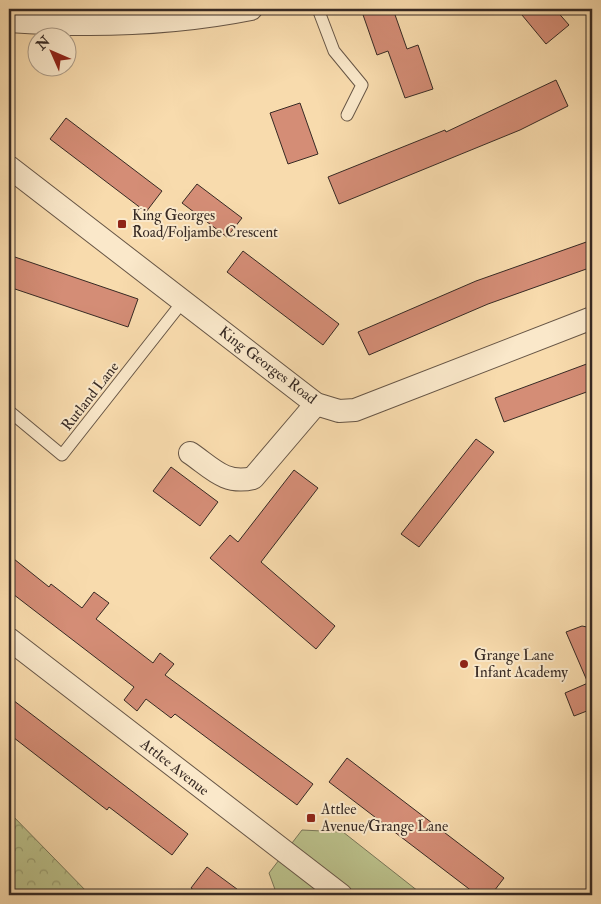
<svg xmlns="http://www.w3.org/2000/svg" width="601" height="904" font-family="'IM FELL Double Pica',serif">
<style>
.grass{fill:#bbc18b;stroke:#797658}
.forest{fill:url(#forest-crowns);stroke:#797658}
.building{fill:#d48d76;stroke:#372a24}
.lines{fill:none;stroke-linecap:round;stroke-linejoin:round}
.lane-casing{stroke:#675646;stroke-width:13}
.street-casing{stroke:#675646;stroke-width:24}
.lane{stroke:#fae8ca;stroke-width:11}
.street{stroke:#fae8ca;stroke-width:22}
.poi-dot{fill:#8f2418;stroke:#fae8ca;stroke-width:2}
.labels{text-anchor:middle;stroke-width:4;stroke-linejoin:round;paint-order:stroke}
.poi-label{font-size:15px;fill:#372a24;stroke:#fae8ca;text-anchor:start}
.street-label{font-size:15px;fill:#372a24;stroke:#fae8ca}
</style>
<defs>
<pattern id="forest-crowns" width="20" height="18" patternUnits="userSpaceOnUse" patternTransform="scale(1.25)"><rect width="20" height="18" fill="#bbc18b"/><path d="M2 6a3 3 0 1 1 6 0M12 15a3 3 0 1 1 6 0" fill="none" stroke="#999d71"/></pattern>
</defs>
<rect width="100%" height="100%" fill="#f8dbad"/>
<filter id="stains"><feTurbulence type="fractalNoise" baseFrequency=".004" numOctaves="4"/><feColorMatrix values="0 0 0 0 .2 0 0 0 0 .09 0 0 0 0 .02 0 0 0 .5 -.17"/></filter>
<radialGradient id="worn" r=".72"><stop offset=".6" stop-color="#630" stop-opacity="0"/><stop offset="1" stop-color="#630" stop-opacity=".3"/></radialGradient>
<path class="grass" d="M 302,830 L 343,832 L 423,895 L 277,895 L 269,873 Z"/>
<path class="forest" d="M 9,812 L 90,895 L 9,895 Z"/>
<g class="building">
<path d="M 361,9 L 393,9 L 407,49 L 418,45 L 433,89 L 405,98 L 388,51 L 377,55 Z"/>
<path d="M 517,9 L 555,9 L 569,25 L 546,44 Z"/>
<path d="M 556,80 L 568,106 L 520,130 L 339,204 L 328,177 L 445,130 L 446,132 Z"/>
<path d="M 300,103 L 318,154 L 288,164 L 270,113 Z"/>
<path d="M 66,118 L 162,191 L 146,212 L 50,139 Z"/>
<path d="M 197,184 L 242,218 L 227,237 L 182,203 Z"/>
<path d="M 592,240 L 592,267 L 488,304 L 369,355 L 358,332 L 476,281 Z"/>
<path d="M 243,251 L 339,324 L 323,345 L 227,272 Z"/>
<path d="M 9,255 L 138,299 L 128,327 L 9,287 Z"/>
<path d="M 592,362 L 592,390 L 504,422 L 495,398 Z"/>
<path d="M 476,439 L 494,452 L 419,547 L 401,534 Z"/>
<path d="M 171,467 L 218,502 L 200,526 L 153,491 Z"/>
<path d="M 294,470 L 318,488 L 261,562 L 335,626 L 316,649 L 210,558 L 230,535 L 238,542 Z"/>
<path d="M 9,555 L 49,587 L 51,584 L 82,608 L 94,592 L 109,603 L 96,619 L 153,663 L 160,653 L 174,664 L 165,675 L 313,784 L 297,805 L 175,714 L 171,718 L 146,699 L 137,711 L 124,700 L 134,687 L 9,591 Z"/>
<path d="M 582,626 L 592,628 L 592,709 L 574,716 L 565,693 L 588,683 L 566,632 Z"/>
<path d="M 9,697 L 188,834 L 172,855 L 109,807 L 107,810 L 9,734 Z"/>
<path d="M 347,758 L 504,878 L 491,895 L 477,895 L 329,782 Z"/>
<path d="M 207,867 L 245,895 L 201,895 L 191,888 Z"/>
</g>
<g class="lines">
<g class="lane-casing">
<g id="lane">
<path d="M 318,9 L 334,51 L 362,85 L 347,115"/>
<path d="M 9,411 L 62,455 L 184,300"/>
</g>
</g>
<g class="street-casing">
<g id="street">
<path d="M 9,21 C 90,27 171,25 251,9"/>
<path d="M 9,167 L 316,404 L 339,411 L 355,410 L 592,318"/>
<path d="M 190,453 C 212,468 225,485 253,478 L 316,404"/>
<path d="M 9,639 L 341,895"/>
</g>
</g>
<use href="#lane" class="lane"/>
<use href="#street" class="street"/>
</g>
<g class="poi-dot">
<rect x="117" y="219" width="10" height="10" rx="2.5"/>
<circle cx="464" cy="664" r="5"/>
<rect x="306" y="813" width="10" height="10" rx="2.5"/>
</g>
<g class="labels">
<g class="poi-label">
<text x="132" y="220">King Georges<tspan x="132" dy="17">Road/Foljambe Crescent</tspan></text>
<text x="474" y="660">Grange Lane<tspan x="474" dy="17">Infant Academy</tspan></text>
<text x="321" y="814">Attlee<tspan x="321" dy="17">Avenue/Grange Lane</tspan></text>
</g>
<g class="street-label">
<text transform="translate(268 365) rotate(37)" y="5">King Georges Road</text>
<text transform="translate(90 396) rotate(-52)" y="5">Rutland Lane</text>
<text transform="translate(175 767) rotate(38)" y="5">Attlee Avenue</text>
</g>
</g>
<rect width="601" height="904" fill="none" stroke="#f8dbad" stroke-width="30"/>
<rect x="10" y="10" width="581" height="884" fill="none" stroke="#372a24" stroke-width="2.5"/>
<rect x="15" y="15" width="571" height="874" fill="none" stroke="#372a24"/>
<g transform="translate(52 52) rotate(315)"><circle r="24" fill="#fae8ca" stroke="#ac9c88"/>
<path d="M0-4L9 19L0 12L-9 19Z" fill="#8f2418"/>
<text y="-8" font-size="14" font-weight="bold" text-anchor="middle" fill="#372a24">N</text>
</g>
<rect width="100%" height="100%" filter="url(#stains)"/>
<rect width="100%" height="100%" fill="url(#worn)"/>
</svg>
